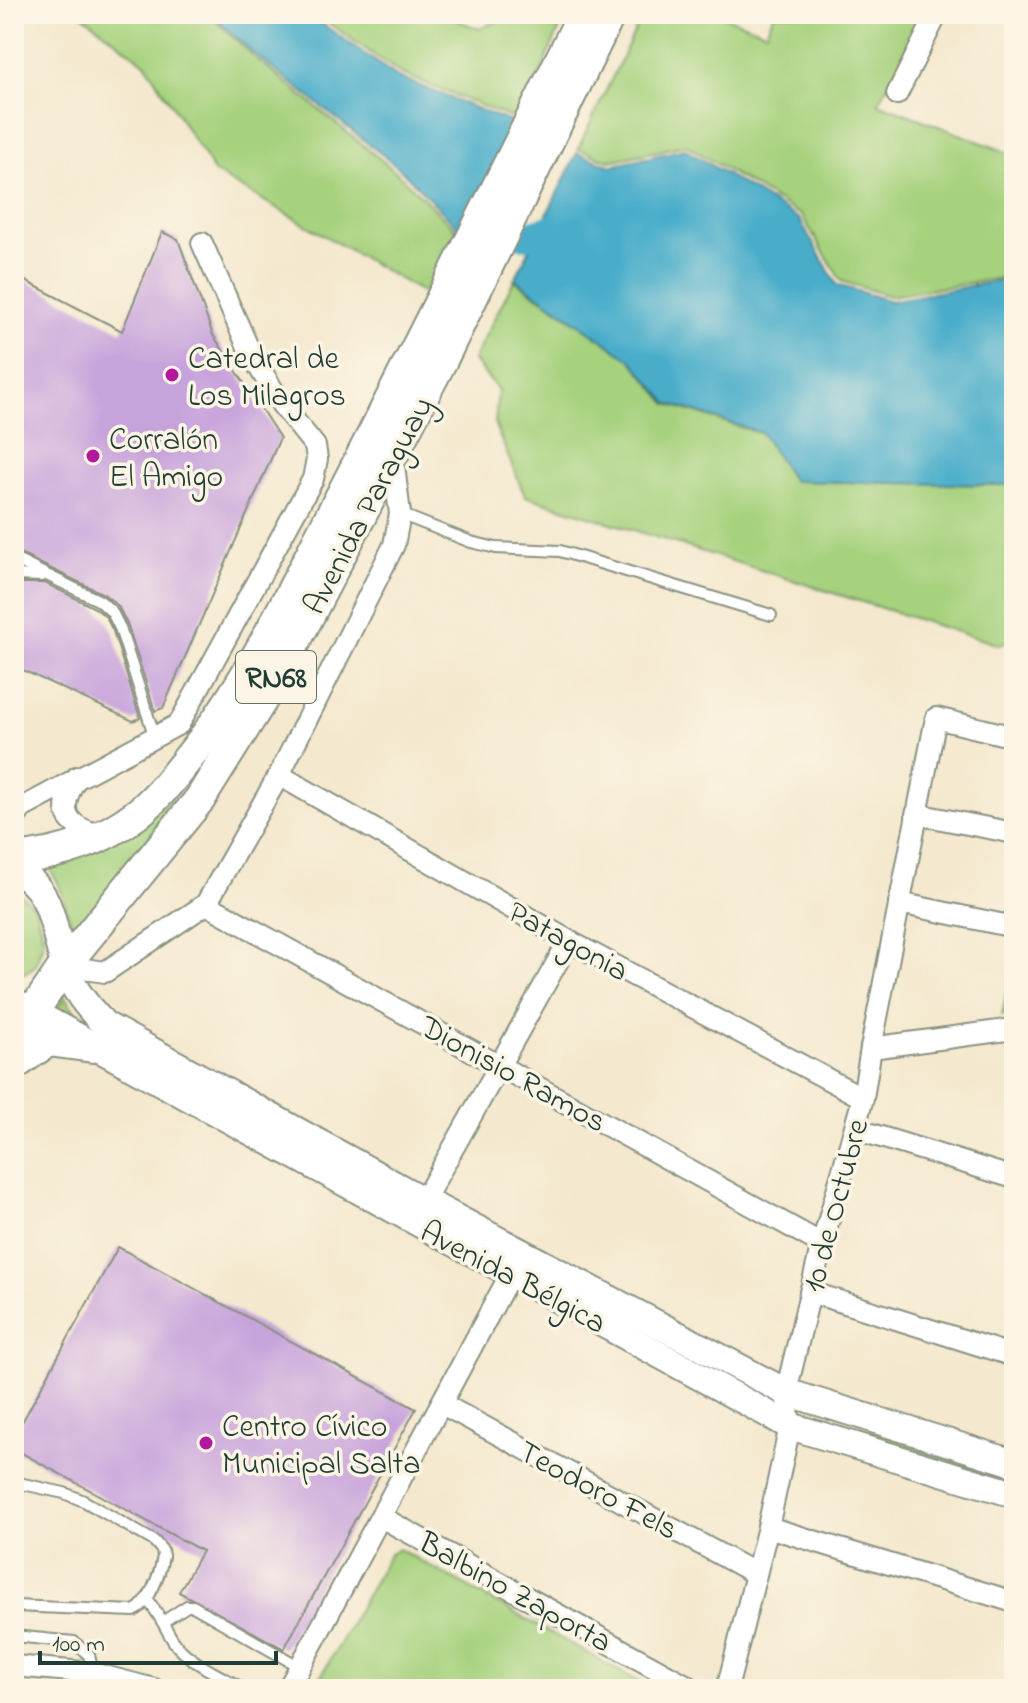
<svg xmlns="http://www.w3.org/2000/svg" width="1028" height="1703" font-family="'Indie Flower',sans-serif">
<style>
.green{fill:#a6d17d;stroke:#628758;stroke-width:2}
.water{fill:#4aadca;stroke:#34757f;stroke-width:2}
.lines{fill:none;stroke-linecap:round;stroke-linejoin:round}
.river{stroke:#4aadca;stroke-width:28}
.building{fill:#c7a3dc}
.service-casing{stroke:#8a9281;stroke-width:14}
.minor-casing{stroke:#8a9281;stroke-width:24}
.secondary-casing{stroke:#8a9281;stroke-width:30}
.primary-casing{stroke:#8a9281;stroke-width:34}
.service{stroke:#fff;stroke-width:10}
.minor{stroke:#fff;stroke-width:20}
.secondary{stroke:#fff;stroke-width:26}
.primary{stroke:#fff;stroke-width:30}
.poi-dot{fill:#b5179e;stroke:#fcf5e5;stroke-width:3}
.labels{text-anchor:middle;stroke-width:7;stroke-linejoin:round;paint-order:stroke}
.shield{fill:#fcf5e5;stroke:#617469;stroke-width:2}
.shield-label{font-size:30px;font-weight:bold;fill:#1f3d34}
.poi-label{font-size:32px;fill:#1f3d34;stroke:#fcf5e5;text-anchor:start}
.street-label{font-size:32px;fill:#1f3d34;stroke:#fcf5e5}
</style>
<rect width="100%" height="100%" fill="#fcf5e5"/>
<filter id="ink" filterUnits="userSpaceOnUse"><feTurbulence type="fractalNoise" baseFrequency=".0125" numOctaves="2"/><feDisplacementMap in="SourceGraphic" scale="16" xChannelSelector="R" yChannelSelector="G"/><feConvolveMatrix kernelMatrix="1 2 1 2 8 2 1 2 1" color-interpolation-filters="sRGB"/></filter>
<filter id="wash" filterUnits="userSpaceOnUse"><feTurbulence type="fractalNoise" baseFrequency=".006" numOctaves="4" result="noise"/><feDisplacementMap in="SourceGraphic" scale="32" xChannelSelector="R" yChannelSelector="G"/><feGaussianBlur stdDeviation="1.8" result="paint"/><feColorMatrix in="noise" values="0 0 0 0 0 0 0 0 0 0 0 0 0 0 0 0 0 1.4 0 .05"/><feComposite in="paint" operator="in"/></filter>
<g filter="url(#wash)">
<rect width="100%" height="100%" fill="#f4e8ce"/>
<g class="green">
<path d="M 81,14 L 208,14 L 252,55 L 396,172 L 463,236 L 431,297 L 214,172 L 146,64 Z"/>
<path d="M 316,14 L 442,14 L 479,29 L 502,19 L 504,14 L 566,14 L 519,121 L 400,73 Z"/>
<path d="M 643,14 L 717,14 L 766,32 L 774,14 L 926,14 L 878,103 L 1014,155 L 1014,276 L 890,296 L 841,281 L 802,216 L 686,145 L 609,161 L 578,149 Z"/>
<path d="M 514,280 L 631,360 L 667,404 L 762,434 L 793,481 L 1001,485 L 1014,483 L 1014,640 L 999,645 L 525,496 L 495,425 L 498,390 L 473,360 Z"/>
<path d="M 173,799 L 177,801 L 74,934 L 59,885 L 50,869 Z"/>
<path d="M 14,889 L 35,907 L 44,940 L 35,966 L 16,978 L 14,978 Z"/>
<path d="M 1014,958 L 1014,1013 L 1002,1015 Z"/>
<path d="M 65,997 L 84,1025 L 86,1030 L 52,1015 Z"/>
<path d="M 821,1416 L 1014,1473 L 1014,1485 L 819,1422 Z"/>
<path d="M 399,1549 L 652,1689 L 314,1689 L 390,1553 Z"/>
</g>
<g class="water">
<path d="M 211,14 L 308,14 L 398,77 L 518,125 L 464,233 L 399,168 L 252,52 Z"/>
<path d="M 685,149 L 799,219 L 837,285 L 891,301 L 1014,278 L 1014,483 L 1001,485 L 793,481 L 762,433 L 668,403 L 631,360 L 515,279 L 577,153 L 611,166 Z"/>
</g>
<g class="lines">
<path class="river" d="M 485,220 L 525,236 L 574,222"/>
</g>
<g id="blocks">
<g class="building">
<path d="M 162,232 L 178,239 L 213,335 L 280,438 L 163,708 L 155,711 L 128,626 L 118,606 L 104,594 L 14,551 L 14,275 L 122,331 Z"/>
<path d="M 14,583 L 45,583 L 95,608 L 106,617 L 113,631 L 140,718 L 133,721 L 14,666 Z"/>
<path d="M 118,1247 L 416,1409 L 284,1649 L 179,1592 L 202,1551 L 14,1449 L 14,1437 Z"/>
</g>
</g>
</g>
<g filter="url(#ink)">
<use href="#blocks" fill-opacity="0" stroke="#8a9281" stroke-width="2"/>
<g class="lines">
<g class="service-casing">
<g id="service">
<path d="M 400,514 L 471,542 L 496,548 L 560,551 L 771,615"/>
<path d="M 14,559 L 100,601 L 112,612 L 120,628 L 155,738"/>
<path d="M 14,575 L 41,576"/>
<path d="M 14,1482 L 64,1493 L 84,1501 L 154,1541 L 162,1550 L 163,1556 C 160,1574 150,1603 134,1611 L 14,1606"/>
<path d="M 146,1599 C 160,1613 164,1627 174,1642 C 187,1661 224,1678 244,1689"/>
<path d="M 164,1621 L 187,1606 L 193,1606 L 300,1667"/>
<path d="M 14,1636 L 74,1642 L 89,1655 L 93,1673"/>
</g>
</g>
<g class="minor-casing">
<g id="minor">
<path d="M 897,94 L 937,14"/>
<path d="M 279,775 L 569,941 L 863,1098"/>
<path d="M 77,777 C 56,812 65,826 103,836"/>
<path d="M 916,814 L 1014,833"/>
<path d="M 14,819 L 22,808 L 179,724 L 313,479 L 317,459 L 315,446 L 282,405 L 251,354 L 202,243"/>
<path d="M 899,903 L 1014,927"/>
<path d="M 206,904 L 822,1244"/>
<path d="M 64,966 L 105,972 L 206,904 L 279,775 L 394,545 L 400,514 L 393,458"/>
<path d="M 871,1048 L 1014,1029"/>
<path d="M 855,1129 L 1014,1178"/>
<path d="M 418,1211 L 569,941"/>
<path d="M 810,1292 L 1014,1356"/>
<path d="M 442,1404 L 756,1574"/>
<path d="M 381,1517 L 693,1689"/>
<path d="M 768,1527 L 1014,1602"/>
<path d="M 14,1666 L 93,1673 L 154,1689"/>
<path d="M 288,1689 L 517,1262"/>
<path d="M 727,1689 L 768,1527 L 790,1426 L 786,1392 L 822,1244 L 863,1098 L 871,1048 L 936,718 L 1014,737"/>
</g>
</g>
<g class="secondary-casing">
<g id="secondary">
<path d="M 14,868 C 55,892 51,924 64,964 C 71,987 88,1008 105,1025 L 424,1201 L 786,1392 L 1014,1463"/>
<path d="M 14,1002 L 790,1426 L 1014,1494"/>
</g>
</g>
<g class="primary-casing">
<g id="primary">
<path d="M 14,859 C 58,855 102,841 137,814 C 156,799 171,780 186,761 C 246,688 287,600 330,517 C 417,350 500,182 583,14"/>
<path d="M 14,1040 L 64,966 L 200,799 L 280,671 L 443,358 L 610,14"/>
<path d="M 14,1065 L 48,1041 L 93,1047"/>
</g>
</g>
<use href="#service" class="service"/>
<use href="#minor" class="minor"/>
<use href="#secondary" class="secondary"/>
<use href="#primary" class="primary"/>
</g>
</g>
<g class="poi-dot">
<circle cx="172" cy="375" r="8"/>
<circle cx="93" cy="456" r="8"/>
<circle cx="206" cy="1443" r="8"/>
</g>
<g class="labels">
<rect class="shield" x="236" y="651" width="80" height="52" rx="6"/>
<g class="shield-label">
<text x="276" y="687">RN68</text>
</g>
<g class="poi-label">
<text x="188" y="368">Catedral de<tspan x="188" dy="37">Los Milagros</tspan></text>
<text x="109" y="449">Corralón<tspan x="109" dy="37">El Amigo</tspan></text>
<text x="222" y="1436">Centro Cívico<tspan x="222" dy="37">Municipal Salta</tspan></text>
</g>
<g class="street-label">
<text transform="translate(367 505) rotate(-62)" y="11">Avenida Paraguay</text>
<text transform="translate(569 940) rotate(29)" y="11">Patagonia</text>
<text transform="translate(514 1073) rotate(29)" y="11">Dionisio Ramos</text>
<text transform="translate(834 1205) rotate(-75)" y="11">10 de Octubre</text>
<text transform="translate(514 1276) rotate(28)" y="11">Avenida Bélgica</text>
<text transform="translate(599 1489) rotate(28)" y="11">Teodoro Fels</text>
<text transform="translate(516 1591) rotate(29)" y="11">Balbino Zaporta</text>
</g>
</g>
<rect width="1028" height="1703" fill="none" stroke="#fcf5e5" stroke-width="48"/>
<path d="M40 1651v12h236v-12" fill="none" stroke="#1f3d34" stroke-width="4"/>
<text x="52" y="1651" font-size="24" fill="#1f3d34" stroke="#fcf5e5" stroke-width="6" paint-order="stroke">100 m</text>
</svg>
